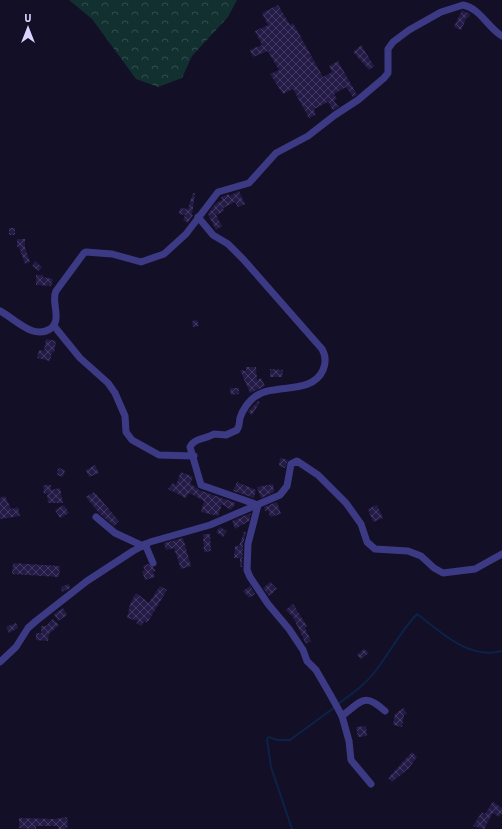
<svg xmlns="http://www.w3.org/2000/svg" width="502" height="829" font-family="'Source Sans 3',sans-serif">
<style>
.forest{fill:url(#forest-crowns)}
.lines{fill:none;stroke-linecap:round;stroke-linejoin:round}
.stream{stroke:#0c2248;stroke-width:2}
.building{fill:url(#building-cross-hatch)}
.minor{stroke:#3d3a85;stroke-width:7}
</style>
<defs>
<pattern id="forest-crowns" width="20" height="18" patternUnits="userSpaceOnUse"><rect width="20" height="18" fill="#12302f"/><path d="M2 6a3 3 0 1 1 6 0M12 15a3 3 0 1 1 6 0" fill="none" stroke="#344d4e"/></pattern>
<pattern id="building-cross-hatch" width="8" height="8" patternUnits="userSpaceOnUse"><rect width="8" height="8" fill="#241b47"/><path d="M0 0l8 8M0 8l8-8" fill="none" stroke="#433b63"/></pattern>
</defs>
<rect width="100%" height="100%" fill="#130f26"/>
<path class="forest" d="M 69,0 L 237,0 L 228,17 L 192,56 L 182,78 L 158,87 L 136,79 L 92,19 Z"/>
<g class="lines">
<g class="stream">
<path d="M 338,704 C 352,694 367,683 377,669 C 391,650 401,631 417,614 C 441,632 469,660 502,651"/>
<path d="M 292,829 L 271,767 L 267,739 L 269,737 L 277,740 L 290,740 L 335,707"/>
</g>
</g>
<g class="building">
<path d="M 278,5 L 290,25 L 293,23 L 323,77 L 332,72 L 329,66 L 338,61 L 357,95 L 353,97 L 346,87 L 334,94 L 337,99 L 334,101 L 339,107 L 333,110 L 328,102 L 314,109 L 316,115 L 309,118 L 293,89 L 283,94 L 270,74 L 279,70 L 268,51 L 253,57 L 250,50 L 262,45 L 255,31 L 268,25 L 262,13 Z"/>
<path d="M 462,10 L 470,14 L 469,18 L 467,17 L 461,30 L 454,27 Z"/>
<path d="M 361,45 L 374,66 L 369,70 L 353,52 Z"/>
<path d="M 239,191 L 245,204 L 238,207 L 235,202 L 223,208 L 224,211 L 216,215 L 222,226 L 216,230 L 208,214 L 215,204 L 222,200 L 221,197 L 229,194 L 229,196 Z"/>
<path d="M 193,193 L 195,193 L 192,215 L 193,215 L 188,223 L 183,220 L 185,215 L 179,214 L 180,208 L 188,209 Z"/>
<rect x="9" y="228" width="6" height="7"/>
<path d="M 17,239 L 25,239 L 25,248 L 30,262 L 25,264 L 19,247 L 17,247 Z"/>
<path d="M 35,261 L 42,267 L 39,271 L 32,266 Z"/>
<path d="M 36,275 L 43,275 L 43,277 L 53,279 L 51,286 L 36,285 Z"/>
<path d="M 197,320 L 199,326 L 193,327 L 192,321 Z"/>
<path d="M 46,339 L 56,341 L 54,353 L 52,352 L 50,361 L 37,358 L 39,350 L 44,351 Z"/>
<path d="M 246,367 L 256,367 L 257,380 L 261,378 L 265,386 L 250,393 L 240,370 L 246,371 Z"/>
<path d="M 270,369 L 283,370 L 282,377 L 270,377 Z"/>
<path d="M 230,388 L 239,388 L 239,394 L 231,395 Z"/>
<path d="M 258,401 L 260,402 L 252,415 L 248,412 Z"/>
<path d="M 280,458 L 288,460 L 285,468 L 279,466 Z"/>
<path d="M 95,465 L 99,473 L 89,477 L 86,470 Z"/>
<path d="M 58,468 L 65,470 L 63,477 L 57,475 Z"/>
<path d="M 181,472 L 193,477 L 190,483 L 199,490 L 236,503 L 231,510 L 222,504 L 218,516 L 201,512 L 204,501 L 189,493 L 186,498 L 168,489 L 173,483 L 176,485 Z"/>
<path d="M 237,482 L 256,490 L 254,498 L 233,491 Z"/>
<path d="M 273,484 L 274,492 L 261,498 L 257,487 Z"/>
<path d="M 43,485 L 51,485 L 51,490 L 60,488 L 63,503 L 48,503 L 47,493 L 44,494 Z"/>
<path d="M 94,492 L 119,521 L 114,526 L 99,513 L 86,497 Z"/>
<path d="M 5,496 L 11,509 L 18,507 L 20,516 L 0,519 L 0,498 Z"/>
<path d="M 277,502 L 281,514 L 270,517 L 268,510 L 265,511 L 264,507 Z"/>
<path d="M 64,505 L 69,513 L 60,518 L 55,510 Z"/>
<path d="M 377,505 L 383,518 L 373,522 L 368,509 Z"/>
<path d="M 251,513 L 249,521 L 235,529 L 232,521 Z"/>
<path d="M 220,527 L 227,531 L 223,537 L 216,532 Z"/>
<path d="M 244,532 L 246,532 L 243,544 L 242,567 L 240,567 L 240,558 L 234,558 L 235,546 L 239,546 Z"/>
<path d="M 203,534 L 210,534 L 211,551 L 204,552 Z"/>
<path d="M 183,538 L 191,566 L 181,569 L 174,548 L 166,550 L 164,543 Z"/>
<path d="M 13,563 L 60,566 L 59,577 L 12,574 Z"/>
<path d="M 148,564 L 154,568 L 156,571 L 153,572 L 155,577 L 145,580 L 142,571 L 145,570 L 143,566 Z"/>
<path d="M 270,582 L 277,589 L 269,596 L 263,588 Z"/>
<path d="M 69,584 L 70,588 L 62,592 L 61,587 Z"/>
<path d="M 160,586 L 167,590 L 147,623 L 145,621 L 141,626 L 136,623 L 138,621 L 127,618 L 130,604 L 136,593 L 149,603 Z"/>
<path d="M 250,586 L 255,594 L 249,598 L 243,591 Z"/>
<path d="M 293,604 L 307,626 L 305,628 L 311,641 L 306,644 L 293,617 L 286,610 Z"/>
<path d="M 63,608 L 67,615 L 58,621 L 54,614 Z"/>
<path d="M 53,619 L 59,625 L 49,634 L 48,641 L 36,640 L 36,633 L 41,633 L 41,626 L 46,626 Z"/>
<path d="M 16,623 L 18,628 L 9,633 L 6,627 Z"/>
<path d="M 364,649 L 369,653 L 361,659 L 357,655 Z"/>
<path d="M 403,708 L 407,713 L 404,715 L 402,727 L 393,725 L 395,714 Z"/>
<path d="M 366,726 L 367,736 L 358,737 L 356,727 Z"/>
<path d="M 412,752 L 417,757 L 409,768 L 392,782 L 388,778 Z"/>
<path d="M 493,802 L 502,808 L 502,813 L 499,817 L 493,813 L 484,829 L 473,826 L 482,812 L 485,814 Z"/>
<path d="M 67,817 L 68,827 L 65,829 L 58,829 L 58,826 L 36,826 L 36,829 L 19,828 L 19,818 L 55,819 Z"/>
</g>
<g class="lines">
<g class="minor">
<path d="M 198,217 L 213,235 L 228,244 L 243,259 L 322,349 C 326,356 326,363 323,370 C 312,395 275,383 256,396 C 249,400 242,411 240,418 C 239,423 240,426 237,430 L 226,435 L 214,434 C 206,439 194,438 190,447 L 201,485 L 258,505 L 248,544 L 247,570 L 250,577 L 268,604 L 289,629 L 303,650 L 307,661 L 316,670 L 331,696 L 342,716 L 349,741 L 351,760 L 371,784"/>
<path d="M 0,311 C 14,318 33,340 50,329 C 54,326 56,323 56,318 C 57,309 52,299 56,291 L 84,253 L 86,252 L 112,254 L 141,262 L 164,254 L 186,234 L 218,192 L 249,183 L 276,153 L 308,136 L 335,115 L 358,100 L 384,78 L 388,73 L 388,49 L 393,42 L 409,30 L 441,12 L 463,5 C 480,8 488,28 502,36"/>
<path d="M 54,326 L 80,358 L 108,383 L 115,393 L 125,416 L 126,432 L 132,440 L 159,455 L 194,456"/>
<path d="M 96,517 L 115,533 L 143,546"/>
<path d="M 145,544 L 153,563"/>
<path d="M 0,662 L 16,647 L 28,628 L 36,621 L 87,581 L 133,551 L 150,542 L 210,525 L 280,495 L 287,486 L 291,464 L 297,461 L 318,475 L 346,503 L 361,524 L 367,542 L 375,549 L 408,551 L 421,556 L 434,568 L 443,573 L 475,569 L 502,554"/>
<path d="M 342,716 C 362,701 364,692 385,711"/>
</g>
</g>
<g transform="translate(28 28)" stroke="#130f26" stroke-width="3" paint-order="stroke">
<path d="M0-3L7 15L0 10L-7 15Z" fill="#d9d4ff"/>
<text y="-6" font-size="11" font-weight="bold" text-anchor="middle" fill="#d9d4ff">U</text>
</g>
</svg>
